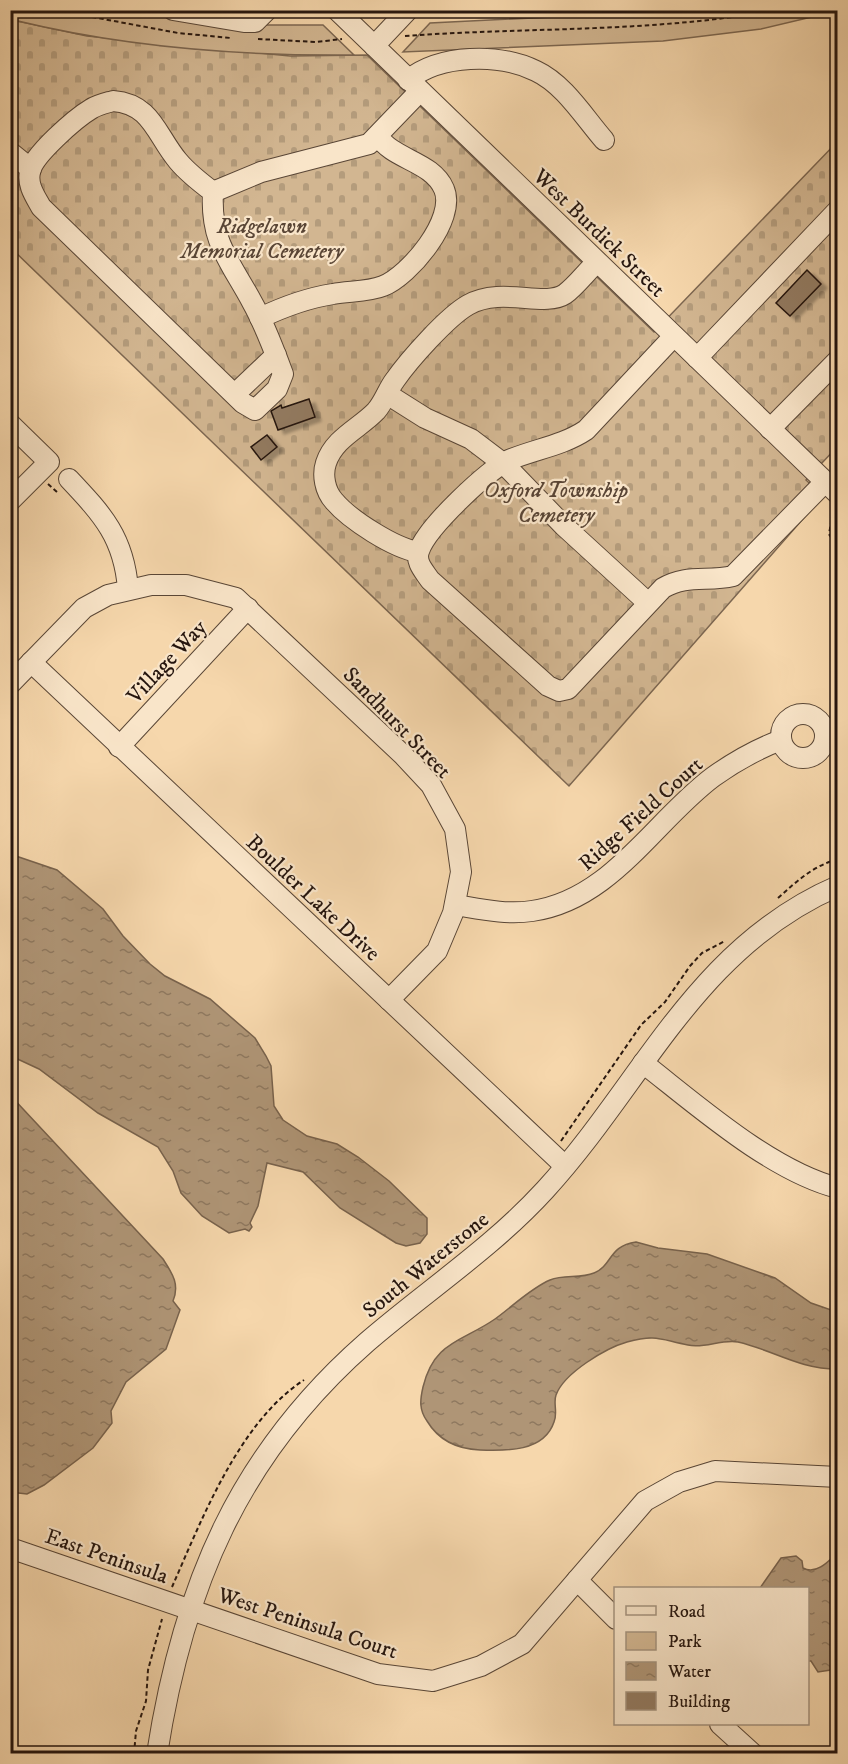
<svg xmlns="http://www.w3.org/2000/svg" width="848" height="1764" font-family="'IM FELL DW Pica',serif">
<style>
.cemetery{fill:url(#cemetery-stones);stroke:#7c6650;stroke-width:1.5}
.park{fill:#d2b691;stroke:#7c6650;stroke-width:1.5}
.water{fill:url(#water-ripples);stroke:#78624c;stroke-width:1.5}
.building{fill:#927a60;stroke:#25150e;stroke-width:1.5;filter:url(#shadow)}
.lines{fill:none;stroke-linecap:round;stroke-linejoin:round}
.minor-casing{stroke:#594636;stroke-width:22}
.path{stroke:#25150e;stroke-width:2;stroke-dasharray:4.5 3;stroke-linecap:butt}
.minor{stroke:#f9e5c9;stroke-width:20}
.labels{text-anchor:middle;stroke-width:4.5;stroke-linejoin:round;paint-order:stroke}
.park-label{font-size:22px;font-style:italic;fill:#594535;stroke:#f9e5c9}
.street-label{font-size:22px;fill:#25150e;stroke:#f9e5c9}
</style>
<defs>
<pattern id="cemetery-stones" width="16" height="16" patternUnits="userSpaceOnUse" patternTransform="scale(1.5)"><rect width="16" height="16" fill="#d2b691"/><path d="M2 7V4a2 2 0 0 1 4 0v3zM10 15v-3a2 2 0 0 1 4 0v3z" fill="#b49c7c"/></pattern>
<pattern id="water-ripples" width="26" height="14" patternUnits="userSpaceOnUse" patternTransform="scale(1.5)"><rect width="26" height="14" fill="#af9576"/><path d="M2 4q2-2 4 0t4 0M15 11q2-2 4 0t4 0" fill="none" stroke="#8e785f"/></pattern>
<filter id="shadow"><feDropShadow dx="6" dy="4" stdDeviation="1.5" flood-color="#0004"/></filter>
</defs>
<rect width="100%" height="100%" fill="#f6d7ac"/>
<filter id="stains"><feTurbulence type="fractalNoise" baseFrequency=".00333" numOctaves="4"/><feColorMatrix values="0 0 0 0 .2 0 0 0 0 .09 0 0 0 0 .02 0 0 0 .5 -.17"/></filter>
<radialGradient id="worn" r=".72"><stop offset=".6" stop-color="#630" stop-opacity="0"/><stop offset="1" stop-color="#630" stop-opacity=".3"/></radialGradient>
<path class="cemetery" d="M 17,21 L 87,36 L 290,56 L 367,55 L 654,332 L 837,142 L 837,447 L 806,480 L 823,496 L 569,786 L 11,248 L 10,28 Z"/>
<g class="park">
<path d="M 11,10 L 117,11 L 253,25 L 323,25 L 354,55 C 240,56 129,48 18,21 L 11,28 Z"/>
<path d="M 587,10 L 612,11 L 610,14 L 668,10 L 837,11 L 761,29 L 663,41 L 403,52 L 430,23 L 591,15 Z"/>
</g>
<g class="water">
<path d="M 10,854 L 57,870 L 103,909 L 123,936 L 150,964 L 165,976 L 210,999 L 255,1038 L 266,1056 L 271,1066 L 274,1106 L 283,1120 L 307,1136 L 337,1144 L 358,1157 L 389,1181 L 427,1218 L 427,1234 L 420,1243 L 406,1246 L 396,1243 L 340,1208 L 303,1172 L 267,1163 L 258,1206 L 250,1223 L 252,1227 L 249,1231 L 245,1229 L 229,1233 L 202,1216 L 181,1193 L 173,1171 L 158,1147 L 98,1113 L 39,1069 L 11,1056 Z"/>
<path d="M 10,1095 L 163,1259 C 172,1273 180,1284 173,1301 L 180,1310 L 166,1349 L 126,1382 L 111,1411 L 112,1423 L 93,1448 L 44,1485 L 27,1494 L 10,1492 Z"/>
<path d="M 636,1242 L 658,1248 L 707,1254 L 775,1278 L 811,1303 L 837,1312 L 837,1369 C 799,1369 773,1350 738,1342 C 721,1339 704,1349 688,1345 C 661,1340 657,1334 627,1342 C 606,1348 564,1373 556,1395 C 553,1403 558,1413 554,1422 C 544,1452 506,1451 480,1450 C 457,1449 439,1441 427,1421 C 419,1410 420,1400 423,1387 C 434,1341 462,1342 495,1319 C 513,1306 531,1288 550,1280 C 564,1274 580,1279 594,1273 C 613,1265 608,1246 636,1242 Z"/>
<path d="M 837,1553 L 837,1669 L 818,1672 L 811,1661 L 808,1661 L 808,1588 L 760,1588 L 781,1558 L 796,1556 L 802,1561 L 803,1568 C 816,1575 828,1562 837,1553 Z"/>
</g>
<g class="building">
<path d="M 807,270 L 821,284 L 790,316 L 776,303 Z"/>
<path d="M 309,399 L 315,417 L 278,430 L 271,411 L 281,405 L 282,408 Z"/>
<path d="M 267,435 L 277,447 L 261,460 L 251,447 Z"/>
</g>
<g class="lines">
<g class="minor-casing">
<g id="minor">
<path d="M 173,10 L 244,22 L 255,22 L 267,10"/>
<path d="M 337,10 L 838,494"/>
<path d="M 374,46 L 408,10"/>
<path d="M 408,80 C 440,54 499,53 536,71 C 564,84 584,117 604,140"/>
<path d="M 113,101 C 152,104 156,135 178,161 C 188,173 201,183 213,192 C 210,242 230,261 252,302 C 265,325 274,350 283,374 L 277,389 L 255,410 L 243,403 L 41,207 C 35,196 27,185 30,172 C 33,155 76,118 91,109 C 97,105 106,103 113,101 Z"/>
<path d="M 10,152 L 31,169"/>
<path d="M 213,192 L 261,172 L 369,144 L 420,91"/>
<path d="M 260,318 C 283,307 307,298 333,294 C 349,291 368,292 383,286 C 409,276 457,219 444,189 C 432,161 393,160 378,136"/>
<path d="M 674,336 L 586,430 C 562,446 535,449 509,460 C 487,471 427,527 419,551 C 415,562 424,571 430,580 L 548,686 L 559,691 L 568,689 L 663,588 C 686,574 708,582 733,576 L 825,482"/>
<path d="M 697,358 L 838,210"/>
<path d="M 235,394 L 276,355"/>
<path d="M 387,394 L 425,418 L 471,439 L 504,464 L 564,526 L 647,602"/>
<path d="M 10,424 L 49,462 L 10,501"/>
<path d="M 770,429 L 838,360"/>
<path d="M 69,479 C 103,515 124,538 128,589"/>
<path d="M 418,552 C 394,548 350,520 334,501 C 325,491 322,475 326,463 C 334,438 360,428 376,411 C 384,402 388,389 395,380 C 409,360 447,317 468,305 C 502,286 544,308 565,294 C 576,286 587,271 597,262"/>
<path d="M 31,662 L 565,1166"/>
<path d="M 10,684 L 84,608 L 108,595 L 151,585 L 186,585 L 236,598 L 403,755 L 431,785 L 455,829 L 461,872 L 453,913 L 437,951 L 389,1000"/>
<circle cx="803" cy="736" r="22"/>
<path d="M 119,747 L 248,608"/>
<path d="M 455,905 C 480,909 506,915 532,911 C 611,900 654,821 713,777 C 734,762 757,749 781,740"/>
<path d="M 643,1063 C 697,1105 771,1171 838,1188"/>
<path d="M 10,1548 L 378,1674 L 433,1681 L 481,1666 L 522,1644 L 645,1501 L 679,1482 L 715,1471 L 838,1477"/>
<path d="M 577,1580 L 616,1619"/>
<path d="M 720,1724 L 753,1754"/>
<path d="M 157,1754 C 183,1587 238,1455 367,1342 C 426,1291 492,1248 545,1190 C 643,1083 696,947 838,886"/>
</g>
</g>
<g class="path">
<path d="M 55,10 L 178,33 L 231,38"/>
<path d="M 405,36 C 528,27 653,33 776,10"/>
<path d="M 258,39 L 316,42 L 342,39"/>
<path d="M 48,484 L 57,492"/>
<path d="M 833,512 L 829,534 L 838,549"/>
<path d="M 778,898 C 797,881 813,866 838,859"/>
<path d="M 561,1141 L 641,1025 L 665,1002 L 690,966 L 702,953 L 725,941"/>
<path d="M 172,1587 C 202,1519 239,1422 304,1380"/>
<path d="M 134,1754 L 136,1731 L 146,1701 L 148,1670 L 162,1619"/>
</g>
<use href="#minor" class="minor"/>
</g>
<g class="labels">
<g class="park-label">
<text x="262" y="233">Ridgelawn<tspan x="262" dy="25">Memorial Cemetery</tspan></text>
<text x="556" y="497">Oxford Township<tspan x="556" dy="25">Cemetery</tspan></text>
</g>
<g class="street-label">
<text transform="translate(600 232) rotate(44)" y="8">West Burdick Street</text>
<text transform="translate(166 661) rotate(-47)" y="8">Village Way</text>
<text transform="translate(398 722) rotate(46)" y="8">Sandhurst Street</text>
<text transform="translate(640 813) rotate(-42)" y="8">Ridge Field Court</text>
<text transform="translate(314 897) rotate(43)" y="8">Boulder Lake Drive</text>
<text transform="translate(425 1264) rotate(-39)" y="8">South Waterstone</text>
<text transform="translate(107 1555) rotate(19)" y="8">East Peninsula</text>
<text transform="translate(308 1622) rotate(18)" y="8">West Peninsula Court</text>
</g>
</g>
<rect width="848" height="1764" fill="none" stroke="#f6d7ac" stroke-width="36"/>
<rect x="12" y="12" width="824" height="1740" fill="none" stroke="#25150e" stroke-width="3"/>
<rect x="18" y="18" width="812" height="1728" fill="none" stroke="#25150e" stroke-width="1.5"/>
<rect x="614" y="1587" width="195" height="138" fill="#f9e5c9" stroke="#a4927e" stroke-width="1.5"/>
<rect x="626" y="1606" width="30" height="9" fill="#f9e5c9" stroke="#a4927e" stroke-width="1.5"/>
<text x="668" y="1617" font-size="18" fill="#25150e">Road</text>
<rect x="626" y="1632" width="30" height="18" fill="#d2b691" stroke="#a4927e" stroke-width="1.5"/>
<text x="668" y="1647" font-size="18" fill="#25150e">Park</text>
<rect x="626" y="1662" width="30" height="18" fill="url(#water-ripples)" stroke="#a4927e" stroke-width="1.5"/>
<text x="668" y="1677" font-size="18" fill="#25150e">Water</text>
<rect x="626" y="1692" width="30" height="18" fill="#927a60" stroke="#a4927e" stroke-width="1.5"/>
<text x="668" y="1707" font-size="18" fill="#25150e">Building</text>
<rect width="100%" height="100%" filter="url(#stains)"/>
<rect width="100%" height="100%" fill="url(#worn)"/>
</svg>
